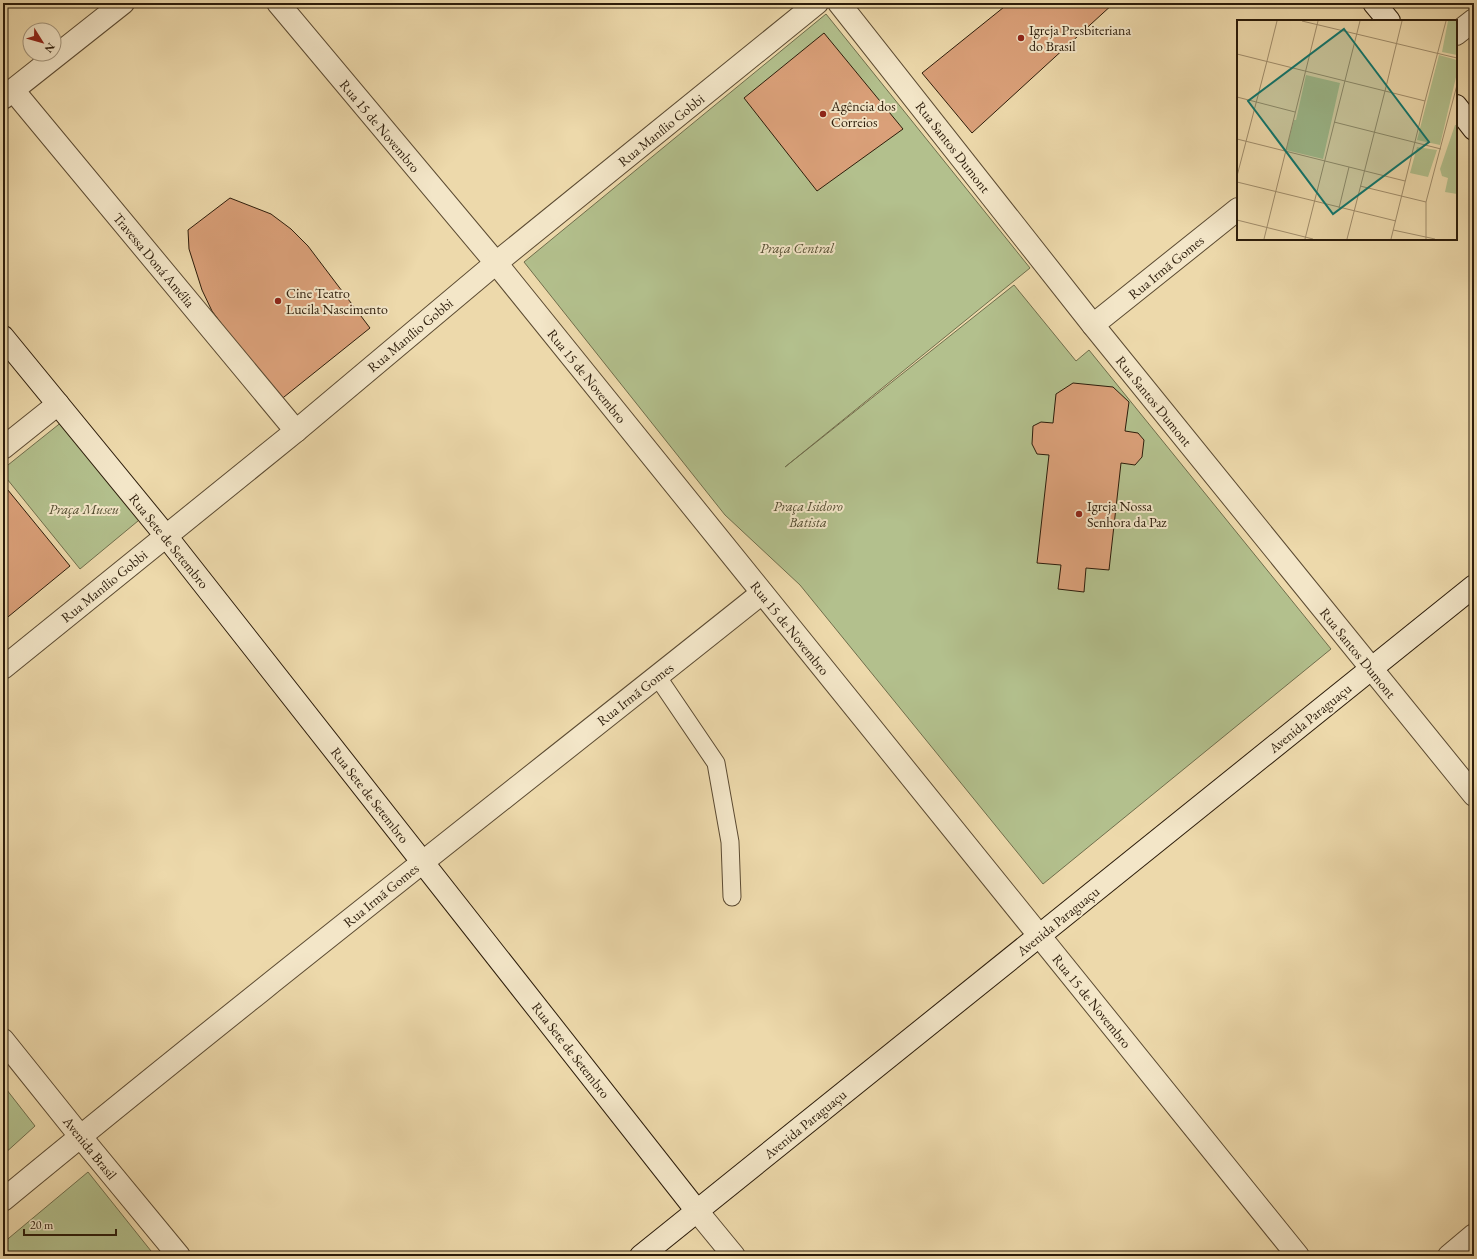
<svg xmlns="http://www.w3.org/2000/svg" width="1477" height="1259" font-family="'EB Garamond',serif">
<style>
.green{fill:#b3c08d;stroke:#706e4c}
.building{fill:#daa079;stroke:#2c1c0a}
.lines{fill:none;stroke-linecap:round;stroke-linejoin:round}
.service-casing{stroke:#5c4b32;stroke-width:19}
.minor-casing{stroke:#5c4b32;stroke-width:24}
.tertiary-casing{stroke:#5c4b32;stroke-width:24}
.secondary-casing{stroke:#2c1c0a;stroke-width:24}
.service{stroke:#f3e6c8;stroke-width:17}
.minor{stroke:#f3e6c8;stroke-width:22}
.tertiary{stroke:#f3e6c8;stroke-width:22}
.secondary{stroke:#f3e6c8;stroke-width:22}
.poi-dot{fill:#8f2418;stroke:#f3e6c8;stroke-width:1.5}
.labels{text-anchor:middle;stroke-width:4;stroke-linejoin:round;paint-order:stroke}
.poi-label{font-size:14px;fill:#2c1c0a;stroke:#f3e6c8;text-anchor:start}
.street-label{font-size:14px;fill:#2c1c0a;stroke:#f3e6c8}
.park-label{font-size:14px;font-style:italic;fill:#544d31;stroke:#f3e6c8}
.inset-road{fill:none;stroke:#a08d6b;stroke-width:1}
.view{fill:#0f766e;fill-opacity:0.15;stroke:#0f766e;stroke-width:2}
.inset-edge{fill:none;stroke:#2c1c0a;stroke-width:2}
</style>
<rect width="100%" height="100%" fill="#edd9ab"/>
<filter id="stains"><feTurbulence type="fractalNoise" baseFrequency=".005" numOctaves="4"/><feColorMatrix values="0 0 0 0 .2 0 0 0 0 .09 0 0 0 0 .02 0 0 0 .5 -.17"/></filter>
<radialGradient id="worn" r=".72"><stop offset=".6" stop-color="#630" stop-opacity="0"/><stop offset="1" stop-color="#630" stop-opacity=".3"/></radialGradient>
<g class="green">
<path d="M 826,14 L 1030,268 L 785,467 L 1014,285 L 1076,361 L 1089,350 L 1331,649 L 1043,884 L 800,585 L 725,515 L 524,262 Z"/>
<path d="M 63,421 L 144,516 L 80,569 L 3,474 L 3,469 Z"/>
<path d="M 3,1085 L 35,1126 L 3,1155 Z"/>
<path d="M 88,1172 L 155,1256 L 3,1256 L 3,1243 Z"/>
</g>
<g class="building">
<path d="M 1009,3 L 1114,3 L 972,133 L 922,73 Z"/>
<path d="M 824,33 L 903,129 L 817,191 L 744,98 Z"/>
<path d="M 230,198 L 271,214 L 291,229 L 308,246 L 370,328 L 279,401 L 212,311 L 202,290 L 189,249 L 188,230 Z"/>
<path d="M 1073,383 L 1113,387 L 1129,402 L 1125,431 L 1138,433 L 1144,440 L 1142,457 L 1135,465 L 1121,463 L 1109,570 L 1086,568 L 1084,592 L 1058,589 L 1061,565 L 1037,563 L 1049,455 L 1037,454 L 1032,444 L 1033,426 L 1041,422 L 1053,423 L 1056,394 Z"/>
<path d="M 3,484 L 70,566 L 3,621 Z"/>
</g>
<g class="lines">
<g class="service-casing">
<path id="service" d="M 657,676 L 716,763 L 730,842 L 732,897"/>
</g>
<g class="minor-casing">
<g id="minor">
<path d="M 278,3 L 496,263 L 1298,1256"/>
<path d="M 839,3 L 1093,325 L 1474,795"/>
<path d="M 1456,34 L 1474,20"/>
<path d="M 13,90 L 296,431"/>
<path d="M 3,98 L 123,3"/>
<path d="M 1093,325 L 1238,209"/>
<path d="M 3,448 L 58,404"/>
<path d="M 3,1200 C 253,994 509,795 762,593"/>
<path d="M 697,1211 L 734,1256"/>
</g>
</g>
<g class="tertiary-casing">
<g id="tertiary">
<path d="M 3,668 L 296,431 L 496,263 L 817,3"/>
<path d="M 3,1040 L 80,1136 L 179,1256"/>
<path d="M 1449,1256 L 1474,1235"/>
</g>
</g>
<g class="secondary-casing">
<g id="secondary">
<path d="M 1374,3 L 1389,21"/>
<path d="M 1456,106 L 1474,129"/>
<path d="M 3,337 L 166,536 L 697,1211"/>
<path d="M 641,1256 L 1474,586"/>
</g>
</g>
<use href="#service" class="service"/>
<use href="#minor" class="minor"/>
<use href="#tertiary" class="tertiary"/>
<use href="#secondary" class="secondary"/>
</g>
<g class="poi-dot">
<circle cx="1021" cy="38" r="4"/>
<circle cx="823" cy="114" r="4"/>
<circle cx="278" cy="301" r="4"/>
<circle cx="1079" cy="514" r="4"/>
</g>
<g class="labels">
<g class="poi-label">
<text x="1029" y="35">Igreja Presbiteriana<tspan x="1029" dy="16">do Brasil</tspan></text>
<text x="831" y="111">Agência dos<tspan x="831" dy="16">Correios</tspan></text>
<text x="286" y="298">Cine Teatro<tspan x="286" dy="16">Lucila Nascimento</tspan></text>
<text x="1087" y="511">Igreja Nossa<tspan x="1087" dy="16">Senhora da Paz</tspan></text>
</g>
<g class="street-label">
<text transform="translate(380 126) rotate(50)" y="5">Rua 15 de Novembro</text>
<text transform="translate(661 130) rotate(-39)" y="5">Rua Manílio Gobbi</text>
<text transform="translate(953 147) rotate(52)" y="5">Rua Santos Dumont</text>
<text transform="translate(154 260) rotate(50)" y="5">Travessa Doná Amélia</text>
<text transform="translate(1166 267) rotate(-39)" y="5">Rua Irmã Gomes</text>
<text transform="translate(410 335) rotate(-40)" y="5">Rua Manílio Gobbi</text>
<text transform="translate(587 376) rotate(51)" y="5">Rua 15 de Novembro</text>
<text transform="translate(1154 401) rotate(51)" y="5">Rua Santos Dumont</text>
<text transform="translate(169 541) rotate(51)" y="5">Rua Sete de Setembro</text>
<text transform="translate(104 586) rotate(-39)" y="5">Rua Manílio Gobbi</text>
<text transform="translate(790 628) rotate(51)" y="5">Rua 15 de Novembro</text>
<text transform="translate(1358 653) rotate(51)" y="5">Rua Santos Dumont</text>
<text transform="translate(635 694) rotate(-38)" y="5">Rua Irmã Gomes</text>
<text transform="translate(1310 718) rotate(-39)" y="5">Avenida Paraguaçu</text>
<text transform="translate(370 795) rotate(52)" y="5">Rua Sete de Setembro</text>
<text transform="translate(381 895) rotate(-39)" y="5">Rua Irmã Gomes</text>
<text transform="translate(1058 921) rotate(-39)" y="5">Avenida Paraguaçu</text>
<text transform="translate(1092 1001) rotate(51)" y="5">Rua 15 de Novembro</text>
<text transform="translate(571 1050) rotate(52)" y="5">Rua Sete de Setembro</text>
<text transform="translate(805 1124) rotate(-39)" y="5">Avenida Paraguaçu</text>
<text transform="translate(90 1148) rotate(51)" y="5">Avenida Brasil</text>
</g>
<g class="park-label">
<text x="797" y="253">Praça Central</text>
<text x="808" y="511">Praça Isidoro<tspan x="808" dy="16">Batista</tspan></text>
<text x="84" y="514">Praça Museu</text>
</g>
</g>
<g transform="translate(1237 20)">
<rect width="220" height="220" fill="#edd9ab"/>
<path d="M 211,1 L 220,1 L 220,35 L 205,32 ZM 202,35 L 220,40 L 220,53 L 203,125 L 180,120 ZM 69,55 L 103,63 L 86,139 L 49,130 L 57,100 L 59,100 ZM 218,105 L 220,105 L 220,174 L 208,172 L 211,158 L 205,156 L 203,149 ZM 180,127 L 200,130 L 191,157 L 173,153 Z" fill="#b3c08d"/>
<path class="inset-road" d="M 65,1 L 220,38M 0,34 L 188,81 L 209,1M 30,41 L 40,1M 148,71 L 165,1M 0,77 L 58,92M 97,102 L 204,129M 0,119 L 168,161M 0,156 L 30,41M 0,162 L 159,201M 123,166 L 189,182M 102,188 L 112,147M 0,200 L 76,219M 156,210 L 198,219M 27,219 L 81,1M 68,219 L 123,1M 110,219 L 148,71M 154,219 L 188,81M 189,219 L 189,182 L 220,65"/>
<path class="view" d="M 107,9 L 192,122 L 96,194 L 11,81 Z"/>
<rect width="220" height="220" class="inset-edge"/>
</g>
<rect width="1477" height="1259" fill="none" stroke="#edd9ab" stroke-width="16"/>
<rect x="4" y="4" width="1469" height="1251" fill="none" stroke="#2c1c0a" stroke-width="2"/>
<rect x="8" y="8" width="1461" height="1243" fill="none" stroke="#2c1c0a"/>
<g transform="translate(42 42) rotate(127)"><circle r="19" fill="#f3e6c8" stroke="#a3957c"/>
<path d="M0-3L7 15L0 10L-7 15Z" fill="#8f2418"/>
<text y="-6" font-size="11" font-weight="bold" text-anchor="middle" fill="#2c1c0a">N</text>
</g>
<path d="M24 1229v6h92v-6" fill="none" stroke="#2c1c0a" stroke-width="2"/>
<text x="30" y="1229" font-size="12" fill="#2c1c0a" stroke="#f3e6c8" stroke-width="3" paint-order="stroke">20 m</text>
<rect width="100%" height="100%" filter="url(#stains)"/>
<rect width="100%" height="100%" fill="url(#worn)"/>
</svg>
